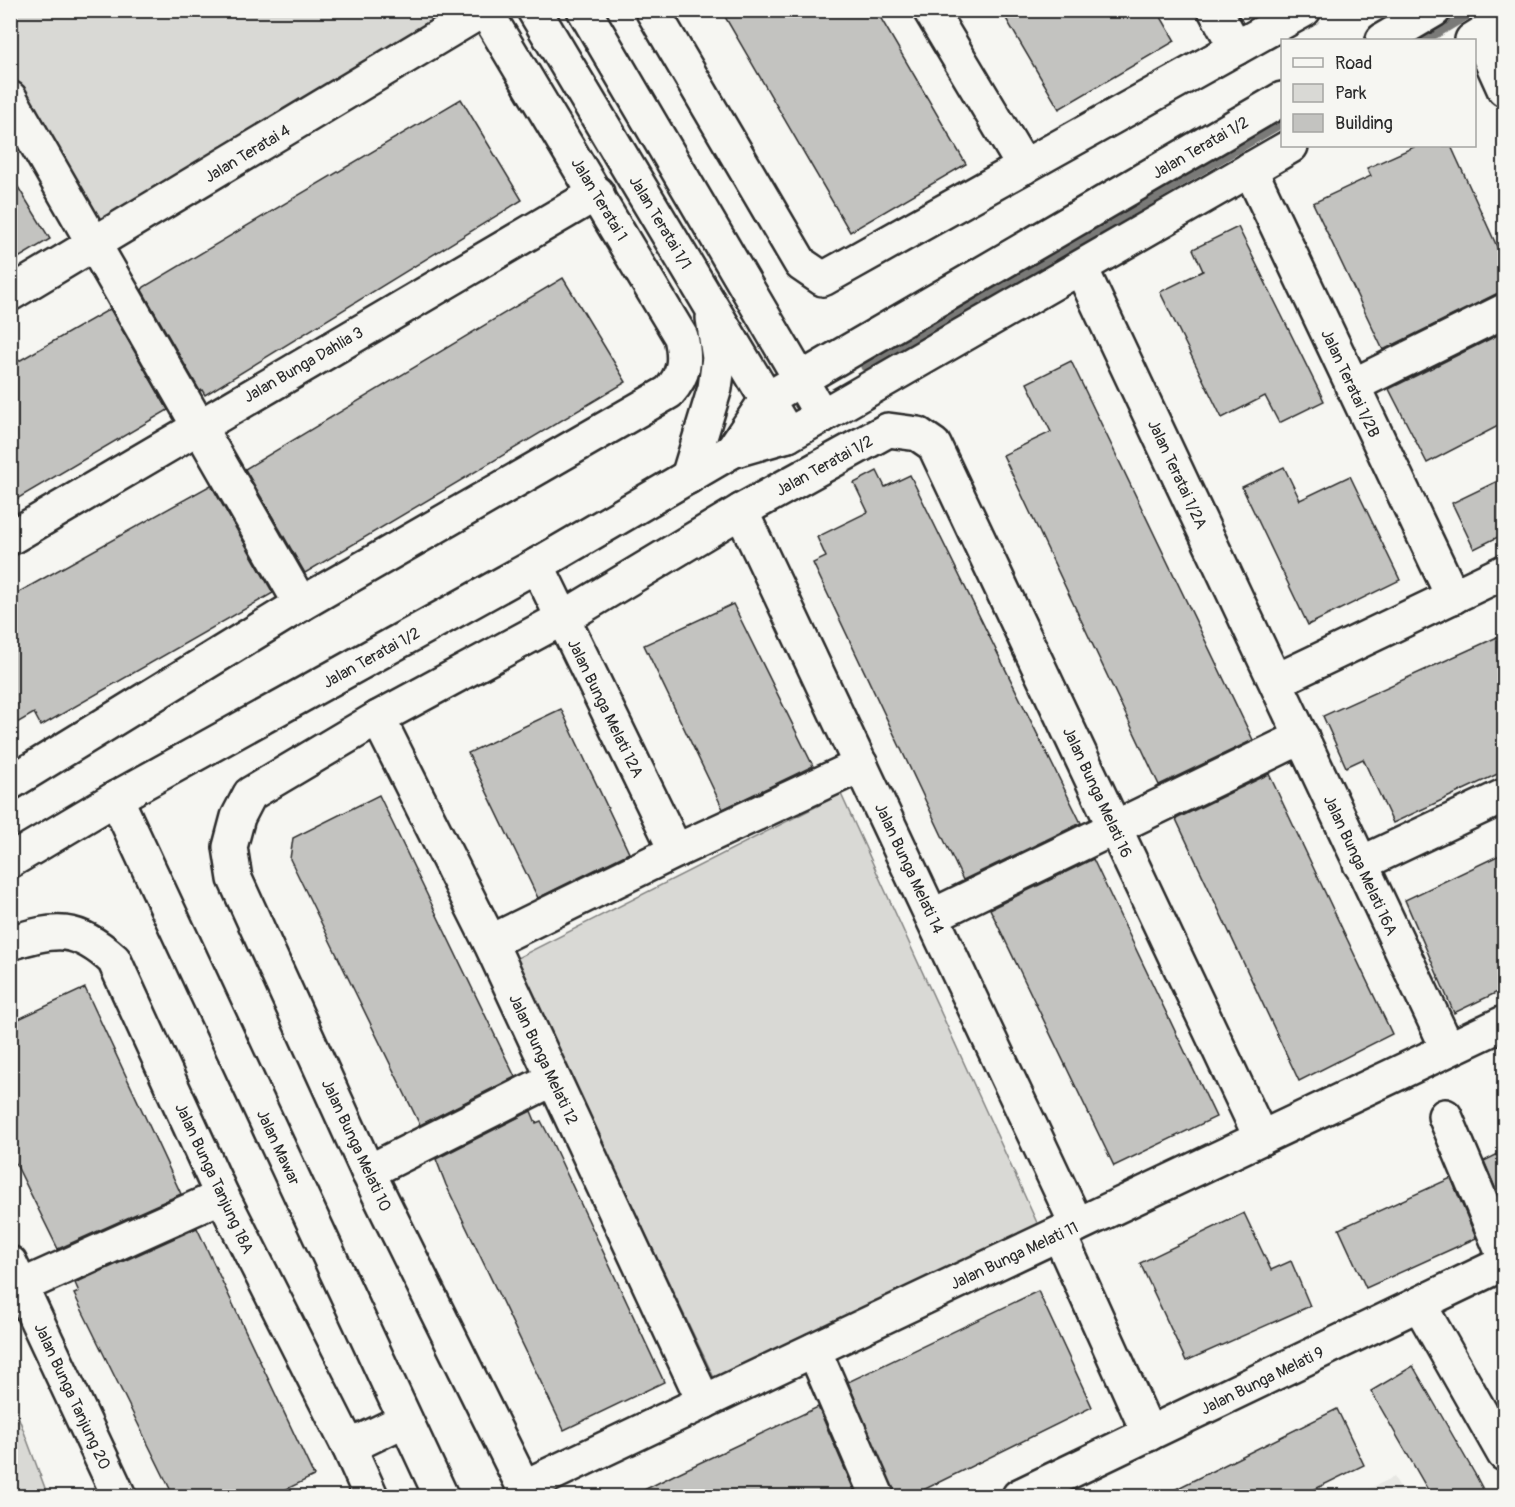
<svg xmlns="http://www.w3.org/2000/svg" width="1515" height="1507" font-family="Pangolin,sans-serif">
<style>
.built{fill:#e7e7e3}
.green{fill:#d9d9d5;stroke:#828280;stroke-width:1.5}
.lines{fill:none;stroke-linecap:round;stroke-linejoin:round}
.stream{stroke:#7a7a78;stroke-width:9}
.building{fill:#c3c3c0;stroke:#2b2b2b;stroke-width:1.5}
.minor-casing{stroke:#2b2b2b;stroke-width:38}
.major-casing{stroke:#2b2b2b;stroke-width:38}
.minor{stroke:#f6f6f2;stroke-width:33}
.major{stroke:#f6f6f2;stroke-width:33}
.labels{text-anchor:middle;stroke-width:5;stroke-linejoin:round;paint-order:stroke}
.street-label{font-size:16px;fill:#2b2b2b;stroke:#f6f6f2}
</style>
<rect width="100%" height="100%" fill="#f6f6f2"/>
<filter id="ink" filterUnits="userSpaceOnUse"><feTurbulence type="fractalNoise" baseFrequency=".0167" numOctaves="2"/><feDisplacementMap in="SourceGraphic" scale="12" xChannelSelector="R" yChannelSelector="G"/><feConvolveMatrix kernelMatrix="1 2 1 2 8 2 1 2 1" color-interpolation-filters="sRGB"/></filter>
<g filter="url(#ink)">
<path class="built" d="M 1394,1477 L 1405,1496 L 1354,1496 Z"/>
<g class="green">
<path d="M 10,11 L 458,11 L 101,226 L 11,73 Z"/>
<path d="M 841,794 L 1044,1238 L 717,1384 L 515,959 Z"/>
<path d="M 10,1397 L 11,1397 L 48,1496 L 11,1496 Z"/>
</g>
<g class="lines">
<g class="stream">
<path d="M 1425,40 L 1476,10"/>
<path d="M 865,367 L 1282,123"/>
</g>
</g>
<g class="building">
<path d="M 721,10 L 876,10 L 966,164 L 850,232 Z"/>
<path d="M 1001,10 L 1157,10 L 1175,41 L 1059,109 Z"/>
<path d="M 461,99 L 522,200 L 205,395 L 202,390 L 200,391 L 142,290 L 144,287 Z"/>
<path d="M 1416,146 L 1451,146 L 1504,262 L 1504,292 L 1496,294 L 1383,350 L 1313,203 L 1371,176 L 1367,168 Z"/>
<path d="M 10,174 L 50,239 L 10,263 Z"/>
<path d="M 1238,227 L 1324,401 L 1279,423 L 1265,396 L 1222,418 L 1160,292 L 1203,271 L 1193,249 Z"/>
<path d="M 563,278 L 626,382 L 305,573 L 245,469 Z"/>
<path d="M 110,309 L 168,410 L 10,503 L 10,366 Z"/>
<path d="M 1504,332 L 1504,423 L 1427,463 L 1389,389 Z"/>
<path d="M 1071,361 L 1253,740 L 1159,785 L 1003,455 L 1051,432 L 1027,383 Z"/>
<path d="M 1284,467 L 1300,500 L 1350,476 L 1400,580 L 1308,625 L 1242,487 Z"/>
<path d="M 877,471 L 885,487 L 910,475 L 1081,823 L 963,880 L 813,563 L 826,557 L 817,537 L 868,512 L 854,483 Z"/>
<path d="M 1504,478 L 1504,534 L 1474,549 L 1452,503 Z"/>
<path d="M 211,485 L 273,593 L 41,726 L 34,713 L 10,727 L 10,597 Z"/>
<path d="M 733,604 L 813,766 L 723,809 L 644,645 Z"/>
<path d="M 1504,634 L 1504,771 L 1393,823 L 1363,759 L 1346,767 L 1323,716 Z"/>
<path d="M 561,709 L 629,853 L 538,898 L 468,753 Z"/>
<path d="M 1269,774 L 1392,1034 L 1299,1081 L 1176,819 Z"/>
<path d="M 379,795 L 515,1077 L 420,1125 L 290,859 L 293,838 Z"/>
<path d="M 1504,853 L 1504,989 L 1454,1013 L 1405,900 Z"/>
<path d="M 1093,859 L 1216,1117 L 1114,1166 L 990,909 Z"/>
<path d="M 85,988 L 181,1194 L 58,1249 L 10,1152 L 10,1023 Z"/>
<path d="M 531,1111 L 536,1123 L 541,1121 L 550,1138 L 664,1382 L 564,1430 L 446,1185 L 436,1159 Z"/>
<path d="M 1504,1151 L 1504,1209 L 1484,1161 Z"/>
<path d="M 1451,1178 L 1476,1238 L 1366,1288 L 1339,1229 Z"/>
<path d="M 1244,1213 L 1271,1270 L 1291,1261 L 1310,1306 L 1186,1361 L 1140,1263 Z"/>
<path d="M 197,1228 L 314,1476 L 270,1497 L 174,1497 L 74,1294 L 79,1292 L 75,1283 Z"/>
<path d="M 1038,1291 L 1092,1407 L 909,1497 L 895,1497 L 848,1382 Z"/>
<path d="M 1413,1366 L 1476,1476 L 1487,1497 L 1432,1497 L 1371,1391 Z"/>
<path d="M 818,1407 L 857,1497 L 630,1497 L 676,1474 Z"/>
<path d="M 1337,1409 L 1364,1465 L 1299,1497 L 1160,1497 Z"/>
</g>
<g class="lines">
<g class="minor-casing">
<g id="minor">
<path d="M 534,10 L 788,435"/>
<path d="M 584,10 L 822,416"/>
<path d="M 652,10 L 801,264 L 823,279 L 1304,10"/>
<path d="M 930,10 L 1024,167"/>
<path d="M 1215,10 L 1236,48"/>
<path d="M 1480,36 L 1504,89"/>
<path d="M 10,98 L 301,604"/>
<path d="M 1250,169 L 1453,597"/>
<path d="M 1081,268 L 1448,1049"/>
<path d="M 10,294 L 483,10"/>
<path d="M 1352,386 L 1504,311"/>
<path d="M 688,477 L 715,388 L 719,358 L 713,318"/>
<path d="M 741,511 L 1077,1225"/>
<path d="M 10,538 L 597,193"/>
<path d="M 537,565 L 676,851"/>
<path d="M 1276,681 L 1504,572"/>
<path d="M 378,718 L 490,942 L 704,1402"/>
<path d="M 10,783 L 301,604 L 669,392 C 685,374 686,360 681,337 L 485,10"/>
<path d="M 116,798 L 441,1496"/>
<path d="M 1360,864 L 1504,796"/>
<path d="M 932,916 L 1302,737"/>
<path d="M 490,942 L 676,851 L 861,765"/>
<path d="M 10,943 C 56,928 77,926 114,960 L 222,1196 L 349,1447 L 371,1496"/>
<path d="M 1445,1116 L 1504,1256"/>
<path d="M 368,1172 L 553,1079"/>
<path d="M 1059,1234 L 1149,1434"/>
<path d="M 10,1263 L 119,1496"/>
<path d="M 22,1286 L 222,1196"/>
<path d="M 1419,1304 L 1504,1454"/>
<path d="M 814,1350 L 877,1496"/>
<path d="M 349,1447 L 405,1420"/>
<path d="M 524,1487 L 1504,1023"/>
<path d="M 528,1496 L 368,1172 L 235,879 L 230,847 L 238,817 L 250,794 L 378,718 L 563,618 L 741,511 L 888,430 L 918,434 L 934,445 L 1261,1138"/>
<path d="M 1019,1496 L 1504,1263"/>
</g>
</g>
<g class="major-casing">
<g id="major">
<path d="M 1383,40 L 1434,10"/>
<path d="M 1472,40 L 1504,20"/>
<path d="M 732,451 L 767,399 L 1282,99"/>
<path d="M 10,861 L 116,798 L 537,565 L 732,451 L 788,435 L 822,416 L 1291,146"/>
</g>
</g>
<use href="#minor" class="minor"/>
<use href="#major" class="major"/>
</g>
</g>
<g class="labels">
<g class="street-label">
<text transform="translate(1200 147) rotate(-30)" y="6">Jalan Teratai 1/2</text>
<text transform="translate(247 153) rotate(-31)" y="6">Jalan Teratai 4</text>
<text transform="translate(600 199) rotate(59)" y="6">Jalan Teratai 1</text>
<text transform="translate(661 222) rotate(59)" y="6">Jalan Teratai 1/1</text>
<text transform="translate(303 364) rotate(-30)" y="6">Jalan Bunga Dahlia 3</text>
<text transform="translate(1351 383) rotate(65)" y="6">Jalan Teratai 1/2B</text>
<text transform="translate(824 465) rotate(-29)" y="6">Jalan Teratai 1/2</text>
<text transform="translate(1178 474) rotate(65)" y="6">Jalan Teratai 1/2A</text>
<text transform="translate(371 657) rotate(-29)" y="6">Jalan Teratai 1/2</text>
<text transform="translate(606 708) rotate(64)" y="6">Jalan Bunga Melati 12A</text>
<text transform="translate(1098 792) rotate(65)" y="6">Jalan Bunga Melati 16</text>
<text transform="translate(1361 865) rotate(65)" y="6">Jalan Bunga Melati 16A</text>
<text transform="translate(910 868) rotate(65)" y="6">Jalan Bunga Melati 14</text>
<text transform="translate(544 1059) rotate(65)" y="6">Jalan Bunga Melati 12</text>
<text transform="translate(357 1145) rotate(65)" y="6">Jalan Bunga Melati 10</text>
<text transform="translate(279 1147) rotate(65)" y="6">Jalan Mawar</text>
<text transform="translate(215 1178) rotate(65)" y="6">Jalan Bunga Tanjung 18A</text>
<text transform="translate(1014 1255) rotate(-25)" y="6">Jalan Bunga Melati 11</text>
<text transform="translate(1262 1380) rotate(-26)" y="6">Jalan Bunga Melati 9</text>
<text transform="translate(73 1396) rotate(65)" y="6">Jalan Bunga Tanjung 20</text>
</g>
</g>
<rect width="1515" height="1507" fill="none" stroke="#f6f6f2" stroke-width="36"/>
<rect x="18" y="18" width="1479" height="1471" fill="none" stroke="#2b2b2b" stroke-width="2" filter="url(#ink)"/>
<rect x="1281" y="39" width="195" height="108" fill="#f6f6f2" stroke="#a5a5a2" stroke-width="1.5"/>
<rect x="1293" y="58" width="30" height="9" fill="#f6f6f2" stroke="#a5a5a2" stroke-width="1.5"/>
<text x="1335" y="69" font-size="18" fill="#2b2b2b">Road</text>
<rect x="1293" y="84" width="30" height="18" fill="#d9d9d5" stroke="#a5a5a2" stroke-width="1.5"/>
<text x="1335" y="99" font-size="18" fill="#2b2b2b">Park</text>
<rect x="1293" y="114" width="30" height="18" fill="#c3c3c0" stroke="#a5a5a2" stroke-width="1.5"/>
<text x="1335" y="129" font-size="18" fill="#2b2b2b">Building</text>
</svg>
